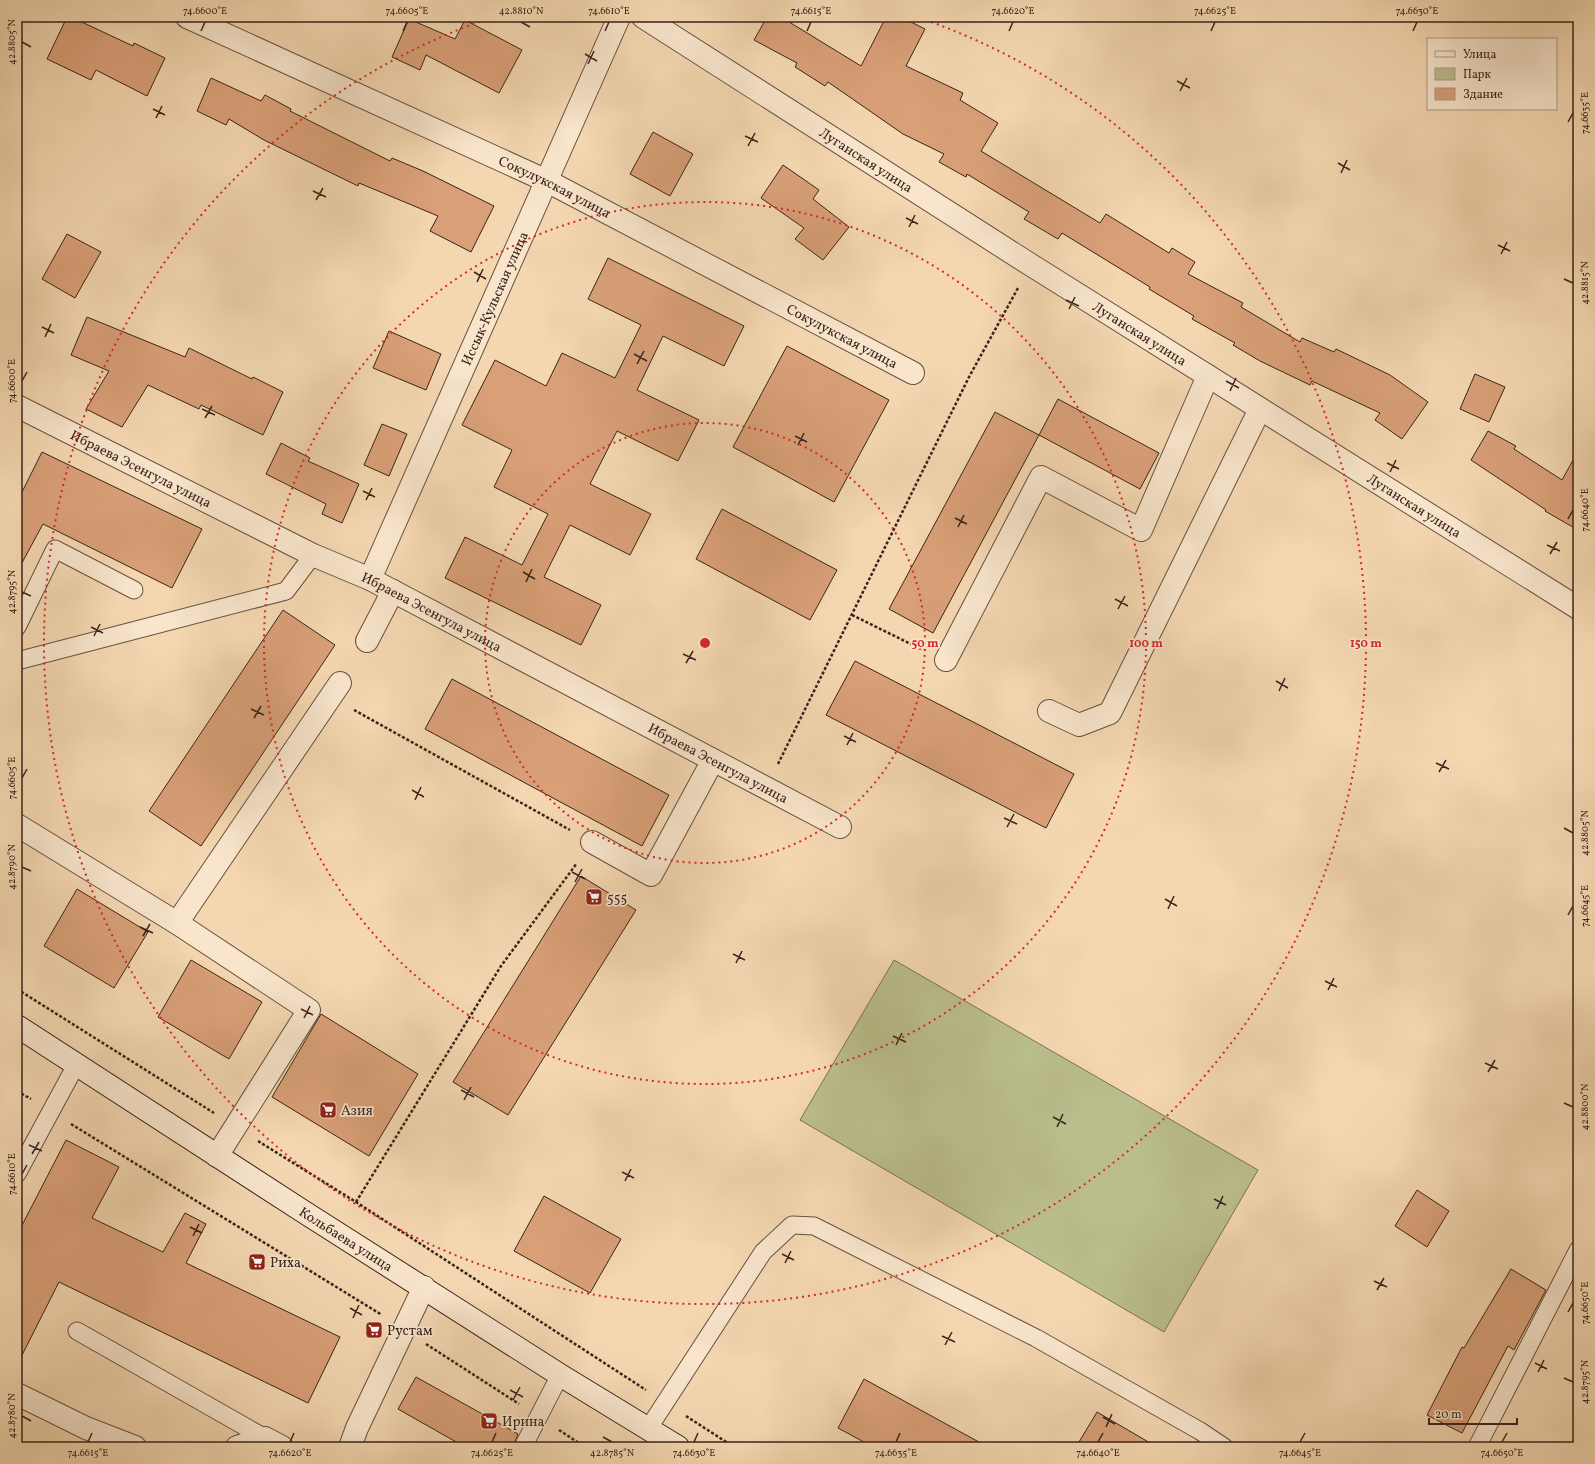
<svg xmlns="http://www.w3.org/2000/svg" width="1595" height="1464" font-family="Vollkorn,serif">
<style>
.green{fill:#babe8c;stroke:#7a7053}
.building{fill:#d9a078;stroke:#3a231a}
.lines{fill:none;stroke-linecap:round;stroke-linejoin:round}
.service-casing{stroke:#685040;stroke-width:19}
.minor-casing{stroke:#685040;stroke-width:24}
.secondary-casing{stroke:#3a231a;stroke-width:24}
.path{stroke:#3a231a;stroke-width:2.5;stroke-dasharray:3 2;stroke-linecap:butt}
.service{stroke:#f8e5cc;stroke-width:17}
.minor{stroke:#f8e5cc;stroke-width:22}
.secondary{stroke:#f8e5cc;stroke-width:22}
.ticks{fill:none;stroke:#3a231a;stroke-width:1.5}
.ring{fill:none;stroke:#d62828;stroke-width:2;stroke-dasharray:2 4}
.labels{text-anchor:middle;stroke-width:3.5;stroke-linejoin:round;paint-order:stroke}
.street-label{font-size:14px;fill:#3a231a;stroke:#f8e5cc}
.poi-label{font-size:14px;fill:#3a231a;stroke:#f8e5cc;text-anchor:start}
.centre{fill:#d62828;stroke:#f8e5cc;stroke-width:2}
.ring-label{font-size:12px;text-anchor:middle;font-weight:bold;fill:#d62828;stroke:#f8e5cc;stroke-width:3.5;stroke-linejoin:round;paint-order:stroke}
.neatline{fill:none;stroke:#3a231a;stroke-width:1.5}
.ticks-label{font-size:10px;text-anchor:middle;fill:#3a231a}
</style>
<rect width="100%" height="100%" fill="#f4d7b1"/>
<filter id="stains"><feTurbulence type="fractalNoise" baseFrequency=".005" numOctaves="4"/><feColorMatrix values="0 0 0 0 .2 0 0 0 0 .09 0 0 0 0 .02 0 0 0 .5 -.17"/></filter>
<radialGradient id="worn" r=".72"><stop offset=".6" stop-color="#630" stop-opacity="0"/><stop offset="1" stop-color="#630" stop-opacity=".3"/></radialGradient>
<path class="green" d="M 894,960 L 1258,1170 L 1164,1332 L 800,1120 Z"/>
<g class="building">
<path d="M 67,17 L 71,17 L 133,46 L 134,43 L 165,58 L 147,96 L 96,70 L 91,80 L 47,59 Z"/>
<path d="M 767,17 L 781,17 L 861,66 L 886,17 L 901,17 L 925,29 L 906,66 L 963,93 L 960,100 L 998,123 L 981,151 L 1100,223 L 1106,214 L 1169,253 L 1172,248 L 1195,262 L 1188,274 L 1243,303 L 1241,307 L 1300,342 L 1302,338 L 1334,352 L 1336,349 L 1390,375 L 1428,402 L 1402,439 L 1375,420 L 1380,413 L 1312,381 L 1310,385 L 1260,361 L 1233,345 L 1235,343 L 1192,319 L 1194,316 L 1149,289 L 1150,287 L 1062,233 L 1058,239 L 1024,219 L 1029,212 L 967,174 L 966,177 L 939,162 L 944,154 L 903,134 L 828,82 L 825,86 L 795,67 L 797,63 L 754,40 Z"/>
<path d="M 409,19 L 455,39 L 465,20 L 522,50 L 499,93 L 426,55 L 420,70 L 392,57 Z"/>
<path d="M 211,78 L 261,101 L 265,95 L 291,109 L 290,111 L 390,161 L 392,158 L 423,171 L 494,206 L 471,252 L 430,231 L 438,216 L 359,183 L 358,186 L 264,140 L 229,119 L 226,125 L 197,111 Z"/>
<path d="M 653,132 L 693,154 L 670,196 L 630,174 Z"/>
<path d="M 783,165 L 819,190 L 813,199 L 849,227 L 823,260 L 795,239 L 804,228 L 761,198 Z"/>
<path d="M 67,234 L 101,252 L 75,298 L 42,279 Z"/>
<path d="M 608,258 L 744,326 L 724,366 L 663,336 L 637,390 L 699,420 L 678,461 L 617,431 L 590,484 L 651,514 L 630,555 L 570,525 L 544,577 L 601,605 L 581,645 L 445,578 L 465,537 L 522,565 L 548,514 L 494,487 L 512,450 L 462,425 L 495,360 L 546,386 L 562,353 L 615,378 L 641,325 L 588,299 Z"/>
<path d="M 87,317 L 185,357 L 189,348 L 252,379 L 253,377 L 283,392 L 263,435 L 201,405 L 199,409 L 148,385 L 122,427 L 86,409 L 109,371 L 71,355 Z"/>
<path d="M 389,331 L 441,354 L 426,390 L 373,368 Z"/>
<path d="M 787,346 L 889,400 L 834,502 L 733,447 Z"/>
<path d="M 1475,374 L 1505,387 L 1489,422 L 1460,409 Z"/>
<path d="M 1058,399 L 1159,453 L 1140,489 L 1039,435 Z"/>
<path d="M 995,412 L 1039,435 L 933,633 L 889,609 Z"/>
<path d="M 382,424 L 407,434 L 389,476 L 364,465 Z"/>
<path d="M 1488,431 L 1516,446 L 1514,449 L 1562,480 L 1578,451 L 1578,530 L 1545,511 L 1546,510 L 1471,460 Z"/>
<path d="M 281,443 L 310,458 L 308,461 L 359,484 L 342,523 L 322,514 L 326,504 L 266,474 Z"/>
<path d="M 42,452 L 202,529 L 172,588 L 43,524 L 17,572 L 17,502 Z"/>
<path d="M 722,509 L 837,570 L 810,620 L 696,559 Z"/>
<path d="M 283,610 L 335,645 L 201,846 L 149,811 Z"/>
<path d="M 855,661 L 1074,774 L 1046,828 L 826,715 Z"/>
<path d="M 452,679 L 669,795 L 642,846 L 425,729 Z"/>
<path d="M 581,876 L 636,910 L 508,1115 L 453,1082 Z"/>
<path d="M 77,889 L 148,932 L 114,988 L 44,946 Z"/>
<path d="M 191,960 L 262,1002 L 229,1059 L 158,1017 Z"/>
<path d="M 321,1014 L 418,1074 L 369,1156 L 272,1097 Z"/>
<path d="M 66,1140 L 119,1167 L 92,1218 L 163,1252 L 185,1213 L 206,1224 L 186,1263 L 340,1337 L 308,1403 L 59,1282 L 17,1365 L 17,1235 Z"/>
<path d="M 1417,1190 L 1449,1211 L 1427,1247 L 1395,1226 Z"/>
<path d="M 544,1196 L 621,1239 L 590,1293 L 514,1251 Z"/>
<path d="M 1511,1269 L 1546,1290 L 1514,1350 L 1508,1346 L 1462,1433 L 1427,1415 L 1462,1347 L 1464,1348 Z"/>
<path d="M 416,1377 L 518,1434 L 513,1447 L 465,1447 L 398,1409 Z"/>
<path d="M 864,1379 L 988,1447 L 873,1447 L 838,1428 Z"/>
<path d="M 1097,1412 L 1157,1447 L 1076,1447 Z"/>
</g>
<g class="lines">
<g class="service-casing">
<g id="service">
<path d="M 17,627 L 55,549 L 134,590"/>
<path d="M 17,661 L 286,591 L 313,555"/>
<path d="M 17,1174 L 76,1065"/>
<path d="M 77,1331 L 265,1438"/>
<path d="M 648,1429 L 763,1252 L 792,1225 L 814,1226 L 1036,1338 L 1200,1431 L 1224,1447"/>
<path d="M 523,1447 L 560,1375"/>
<path d="M 1477,1447 L 1578,1250"/>
</g>
</g>
<g class="minor-casing">
<g id="minor">
<path id="s1" d="M 187,17 L 547,181 L 913,373"/>
<path id="s2" d="M 643,17 L 1031,265 L 1578,608"/>
<path id="s3" d="M 17,406 L 313,555 L 370,579 L 840,827"/>
<path id="s4" d="M 370,579 L 619,17"/>
<path d="M 367,641 L 393,591"/>
<path d="M 946,660 L 1041,477 L 1141,530 L 1208,376"/>
<path d="M 1049,711 L 1079,725 L 1110,713 L 1260,409"/>
<path d="M 17,825 L 177,923"/>
<path d="M 592,842 L 651,875 L 713,760"/>
<path d="M 217,1156 L 309,1010 L 177,923 L 340,683"/>
<path d="M 17,1394 L 86,1428 L 135,1447"/>
<path d="M 237,1447 L 265,1438 L 282,1447"/>
<path d="M 350,1447 L 357,1428 L 424,1287"/>
</g>
</g>
<g class="secondary-casing">
<g id="secondary">
<path id="s5" d="M 17,1026 L 304,1212 L 560,1375 L 678,1447"/>
</g>
</g>
<g class="path">
<path d="M 852,615 L 921,649"/>
<path d="M 354,710 L 570,830"/>
<path d="M 778,764 L 969,377 L 1018,288"/>
<path d="M 17,989 L 214,1113"/>
<path d="M 17,1091 L 31,1099"/>
<path d="M 71,1124 L 382,1315"/>
<path d="M 258,1141 L 356,1202 L 646,1390"/>
<path d="M 356,1202 L 501,966 L 577,863"/>
<path d="M 426,1344 L 519,1404"/>
<path d="M 686,1416 L 734,1447"/>
<path d="M 559,1430 L 585,1447"/>
</g>
<use href="#service" class="service"/>
<use href="#minor" class="minor"/>
<use href="#secondary" class="secondary"/>
</g>
<path class="ticks" d="M 521,22 L 530,27M 201,31 L 205,22M 403,31 L 407,22M 605,31 L 609,22M 807,31 L 811,22M 1009,31 L 1013,22M 1211,31 L 1215,22M 1413,31 L 1417,22M 22,42 L 31,47M 585,54 L 597,61M 588,64 L 594,51M 1177,81 L 1190,88M 1180,91 L 1187,78M 153,109 L 165,115M 156,118 L 162,106M 1568,122 L 1573,113M 745,136 L 758,142M 748,146 L 755,133M 1338,163 L 1350,170M 1341,173 L 1347,160M 313,191 L 326,197M 316,200 L 323,188M 906,218 L 918,224M 909,227 L 915,215M 1498,245 L 1510,251M 1501,254 L 1507,242M 474,272 L 486,279M 1564,279 L 1573,283M 477,282 L 483,269M 1066,300 L 1079,306M 1069,309 L 1075,297M 42,327 L 54,333M 45,337 L 51,324M 634,354 L 647,361M 637,364 L 644,351M 22,381 L 27,372M 1226,381 L 1239,388M 1230,391 L 1236,378M 202,409 L 215,415M 205,418 L 212,406M 795,436 L 807,442M 798,445 L 804,433M 1387,463 L 1399,469M 1390,472 L 1396,460M 363,491 L 375,497M 366,500 L 372,488M 955,518 L 967,524M 1568,519 L 1573,510M 958,527 L 964,515M 1547,545 L 1560,551M 1550,554 L 1557,542M 523,572 L 535,579M 526,582 L 532,569M 22,592 L 31,596M 1115,599 L 1128,606M 1118,609 L 1125,596M 91,627 L 103,633M 94,636 L 100,624M 683,654 L 696,660M 686,663 L 693,651M 1276,681 L 1288,688M 1279,691 L 1285,678M 251,709 L 264,715M 254,718 L 261,706M 844,736 L 856,742M 847,745 L 853,733M 1436,763 L 1449,769M 1439,772 L 1446,760M 22,778 L 27,769M 412,790 L 424,797M 415,800 L 421,787M 1004,818 L 1017,824M 1007,827 L 1014,814M 1564,828 L 1573,833M 22,867 L 31,871M 572,872 L 585,879M 575,882 L 582,869M 1165,899 L 1177,906M 1168,909 L 1174,896M 1568,915 L 1573,906M 140,927 L 153,933M 143,936 L 150,924M 733,954 L 745,960M 736,963 L 742,951M 1325,981 L 1337,987M 1328,990 L 1334,978M 301,1009 L 313,1015M 304,1018 L 310,1006M 893,1036 L 906,1042M 896,1045 L 902,1033M 1485,1063 L 1498,1069M 1488,1072 L 1495,1060M 461,1090 L 474,1097M 464,1100 L 471,1087M 1564,1103 L 1573,1107M 1053,1117 L 1066,1124M 1057,1127 L 1063,1114M 29,1145 L 42,1151M 32,1154 L 39,1142M 622,1172 L 634,1178M 22,1174 L 27,1165M 625,1181 L 631,1169M 1214,1199 L 1226,1205M 1217,1209 L 1223,1196M 190,1227 L 202,1233M 193,1236 L 199,1224M 782,1254 L 794,1260M 785,1263 L 791,1251M 1374,1281 L 1387,1287M 1377,1290 L 1384,1278M 350,1308 L 362,1315M 1568,1312 L 1573,1303M 353,1318 L 359,1305M 942,1336 L 955,1342M 945,1345 L 952,1332M 1535,1363 L 1547,1369M 1538,1372 L 1544,1360M 1564,1378 L 1573,1382M 510,1390 L 523,1397M 513,1400 L 520,1387M 22,1416 L 31,1421M 1103,1417 L 1115,1424M 1106,1427 L 1112,1414M 603,1437 L 612,1442M 88,1442 L 92,1433M 290,1442 L 294,1433M 492,1442 L 496,1433M 694,1442 L 698,1433M 896,1442 L 900,1433M 1098,1442 L 1103,1433M 1300,1442 L 1305,1433M 1502,1442 L 1507,1433"/>
<g class="ring">
<circle cx="705" cy="643" r="220"/>
<circle cx="705" cy="643" r="441"/>
<path d="M920 18A661 661 0 1 1 490 18"/>
</g>
<defs>
<g id="supermarket-square" transform="scale(0.9)"><rect x="-9" y="-9" width="18" height="18" rx="4" fill="#8f2418" stroke="#f8e5cc"/><path d="M-6-5.5h2.5l.6 2H6L4.5 2H-2.5L-4.4-4H-6ZM-1.5 3.2a1.3 1.3 0 1 0 .1 0ZM3 3.2a1.3 1.3 0 1 0 .1 0Z" fill="#fff"/></g>
</defs>
<g fill-rule="evenodd">
<use href="#supermarket-square" x="594" y="897"/>
<use href="#supermarket-square" x="328" y="1110"/>
<use href="#supermarket-square" x="257" y="1262"/>
<use href="#supermarket-square" x="374" y="1330"/>
<use href="#supermarket-square" x="489" y="1421"/>
</g>
<g class="labels">
<g class="street-label">
<text dy="5" stroke="none"><textPath href="#s2" startOffset="265">Луганская улица</textPath></text>
<text dy="5" stroke="none"><textPath href="#s1" startOffset="405">Сокулукская улица</textPath></text>
<text dy="5" stroke="none"><textPath href="#s4" startOffset="307">Иссык-Кульская улица</textPath></text>
<text dy="5" stroke="none"><textPath href="#s2" startOffset="589">Луганская улица</textPath></text>
<text dy="5" stroke="none"><textPath href="#s1" startOffset="729">Сокулукская улица</textPath></text>
<text dy="5" stroke="none"><textPath href="#s3" startOffset="139">Ибраева Эсенгула улица</textPath></text>
<text dy="5" stroke="none"><textPath href="#s2" startOffset="913">Луганская улица</textPath></text>
<text dy="5" stroke="none"><textPath href="#s3" startOffset="463">Ибраева Эсенгула улица</textPath></text>
<text dy="5" stroke="none"><textPath href="#s3" startOffset="787">Ибраева Эсенгула улица</textPath></text>
<text dy="5" stroke="none"><textPath href="#s5" startOffset="392">Кольбаева улица</textPath></text>
</g>
<g class="poi-label">
<text x="607" y="902">555</text>
<text x="341" y="1115">Азия</text>
<text x="270" y="1267">Риха</text>
<text x="387" y="1335">Рустам</text>
<text x="502" y="1426">Ирина</text>
</g>
</g>
<circle cx="705" cy="643" r="6" class="centre"/>
<g class="ring-label">
<text x="925" y="647">50 m</text>
<text x="1146" y="647">100 m</text>
<text x="1366" y="647">150 m</text>
</g>
<rect width="1595" height="1464" fill="none" stroke="#f4d7b1" stroke-width="44"/>
<rect x="1427" y="38" width="130" height="72" fill="#f8e5cc" stroke="#ac9785"/>
<rect x="1435" y="51" width="20" height="6" fill="#f8e5cc" stroke="#ac9785"/>
<text x="1463" y="58" font-size="12" fill="#3a231a">Улица</text>
<rect x="1435" y="68" width="20" height="12" fill="#babe8c" stroke="#ac9785"/>
<text x="1463" y="78" font-size="12" fill="#3a231a">Парк</text>
<rect x="1435" y="88" width="20" height="12" fill="#d9a078" stroke="#ac9785"/>
<text x="1463" y="98" font-size="12" fill="#3a231a">Здание</text>
<path d="M1429 1418v6h88v-6" fill="none" stroke="#3a231a" stroke-width="2"/>
<text x="1435" y="1418" font-size="12" fill="#3a231a" stroke="#f8e5cc" stroke-width="3" paint-order="stroke">20 m</text>
<rect x="22" y="22" width="1551" height="1420" class="neatline"/>
<g class="ticks-label">
<text x="205" y="14">74.6600°E</text>
<text x="407" y="14">74.6605°E</text>
<text x="521" y="14">42.8810°N</text>
<text x="609" y="14">74.6610°E</text>
<text x="811" y="14">74.6615°E</text>
<text x="1013" y="14">74.6620°E</text>
<text x="1215" y="14">74.6625°E</text>
<text x="1417" y="14">74.6630°E</text>
<text transform="translate(11 42) rotate(-90)" y="4">42.8805°N</text>
<text transform="translate(1584 113) rotate(-90)" y="4">74.6635°E</text>
<text transform="translate(1584 283) rotate(-90)" y="4">42.8815°N</text>
<text transform="translate(11 381) rotate(-90)" y="4">74.6600°E</text>
<text transform="translate(1584 510) rotate(-90)" y="4">74.6640°E</text>
<text transform="translate(11 592) rotate(-90)" y="4">42.8795°N</text>
<text transform="translate(11 778) rotate(-90)" y="4">74.6605°E</text>
<text transform="translate(1584 833) rotate(-90)" y="4">42.8805°N</text>
<text transform="translate(11 867) rotate(-90)" y="4">42.8790°N</text>
<text transform="translate(1584 906) rotate(-90)" y="4">74.6645°E</text>
<text transform="translate(1584 1107) rotate(-90)" y="4">42.8800°N</text>
<text transform="translate(11 1174) rotate(-90)" y="4">74.6610°E</text>
<text transform="translate(1584 1303) rotate(-90)" y="4">74.6650°E</text>
<text transform="translate(1584 1382) rotate(-90)" y="4">42.8795°N</text>
<text transform="translate(11 1416) rotate(-90)" y="4">42.8780°N</text>
<text x="88" y="1456">74.6615°E</text>
<text x="290" y="1456">74.6620°E</text>
<text x="492" y="1456">74.6625°E</text>
<text x="612" y="1456">42.8785°N</text>
<text x="694" y="1456">74.6630°E</text>
<text x="896" y="1456">74.6635°E</text>
<text x="1098" y="1456">74.6640°E</text>
<text x="1300" y="1456">74.6645°E</text>
<text x="1502" y="1456">74.6650°E</text>
</g>
<rect width="100%" height="100%" filter="url(#stains)"/>
<rect width="100%" height="100%" fill="url(#worn)"/>
</svg>
